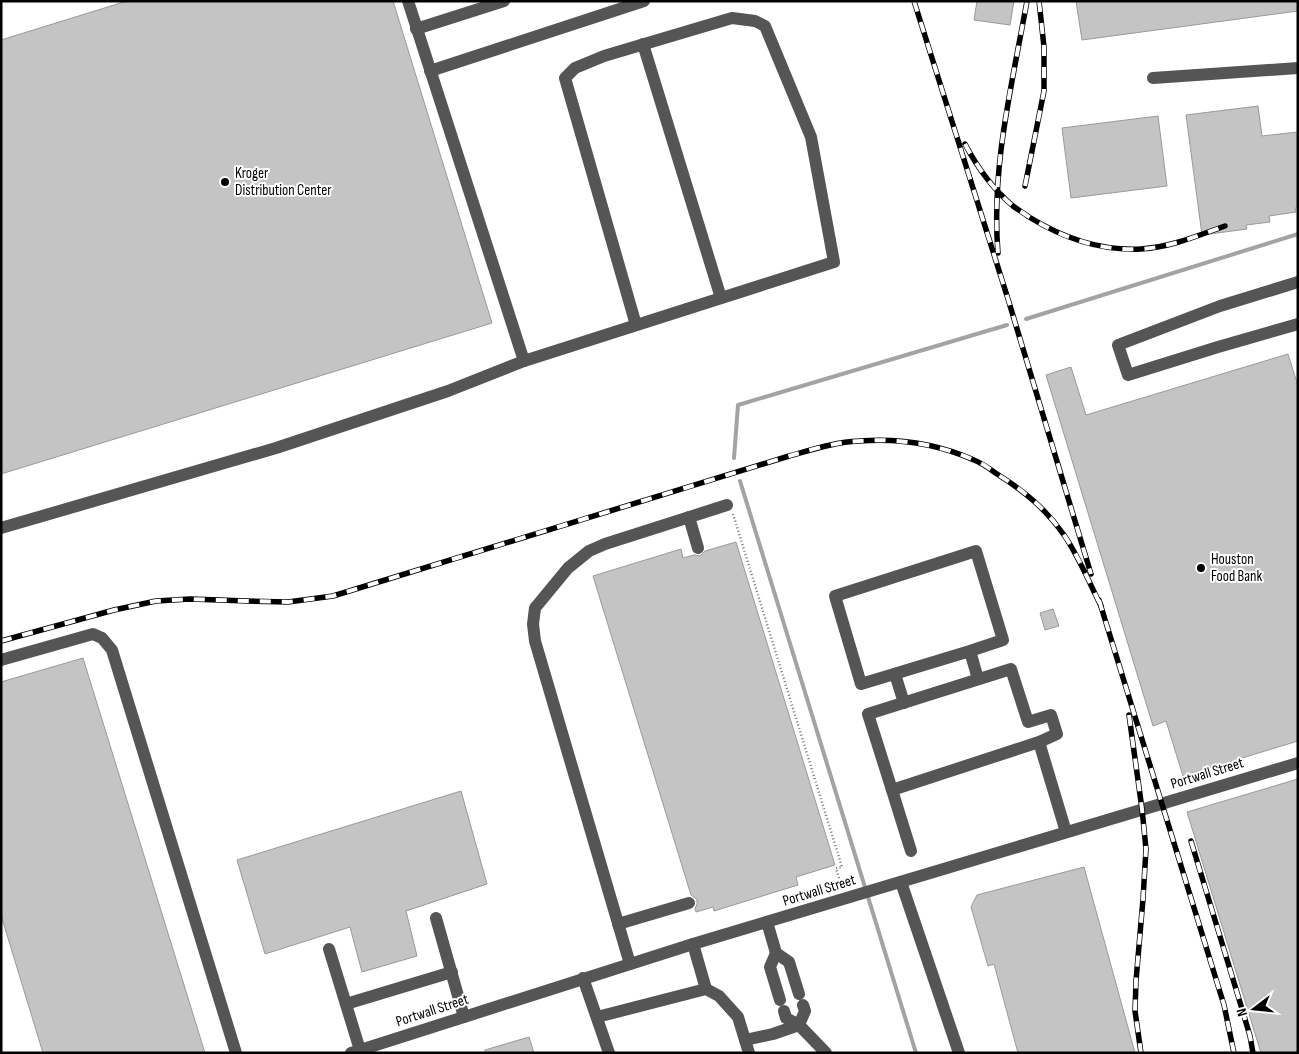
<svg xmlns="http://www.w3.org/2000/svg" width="1299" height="1054" font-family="'Sofia Sans Condensed',sans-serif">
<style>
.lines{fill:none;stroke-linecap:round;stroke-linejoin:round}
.stream{stroke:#a3a3a3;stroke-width:4}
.building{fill:#c4c4c4;stroke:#999}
.path{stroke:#777;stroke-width:2.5;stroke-dasharray:1 2.5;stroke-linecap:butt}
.minor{stroke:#555;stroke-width:12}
.rail-casing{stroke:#000;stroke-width:5.5}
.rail{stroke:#fff;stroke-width:4;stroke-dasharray:11;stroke-linecap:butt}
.poi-dot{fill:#000;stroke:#fff;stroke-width:2}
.labels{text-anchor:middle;stroke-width:4;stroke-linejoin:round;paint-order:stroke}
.poi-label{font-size:15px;fill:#000;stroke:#fff;text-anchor:start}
.street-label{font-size:15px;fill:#000;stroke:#fff}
</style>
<rect width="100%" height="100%" fill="#fff"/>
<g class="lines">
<g class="stream">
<path d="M 1026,319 L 1298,234"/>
<path d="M 734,458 L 738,405 L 1007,325"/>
<path d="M 740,481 L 916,1053"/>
</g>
</g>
<g class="building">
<path d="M 127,1 L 393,1 L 492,323 L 1,474 L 1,40 Z"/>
<path d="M 977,1 L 1014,1 L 1010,25 L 974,20 Z"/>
<path d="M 1076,1 L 1298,1 L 1298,11 L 1082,40 Z"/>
<path d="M 1258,106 L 1262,136 L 1298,132 L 1298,208 L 1295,208 L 1296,212 L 1269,216 L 1270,222 L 1246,225 L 1247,229 L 1202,235 L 1186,115 Z"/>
<path d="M 1158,116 L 1167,186 L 1071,198 L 1062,128 Z"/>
<path d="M 1288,354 L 1298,386 L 1298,741 L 1183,776 L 1166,721 L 1153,726 L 1046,375 L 1071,367 L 1086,415 Z"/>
<path d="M 736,542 L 835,865 L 796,877 L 798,885 L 714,911 L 713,907 L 696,912 L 695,909 L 697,904 L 697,900 L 694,897 L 691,895 L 593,576 L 681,549 L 683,558 L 694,555 L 700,556 L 705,551 Z"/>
<path d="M 1053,609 L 1059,626 L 1045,630 L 1040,613 Z"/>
<path d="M 83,658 L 205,1053 L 43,1053 L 1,915 L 1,682 Z"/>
<path d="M 1298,779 L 1298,1053 L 1261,1053 L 1187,812 Z"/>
<path d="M 461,791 L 487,884 L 406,911 L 417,956 L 362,972 L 350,927 L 265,954 L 237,860 Z"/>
<path d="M 1084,867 L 1135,1053 L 1018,1053 L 994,964 L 988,966 L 971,907 L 977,895 Z"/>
<path d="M 529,1037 L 534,1053 L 485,1053 L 485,1050 Z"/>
</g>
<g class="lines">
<path class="path" d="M 733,514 L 842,867 L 836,868 L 842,888"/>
<g class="minor">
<path d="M 408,1 L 524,361"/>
<path d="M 416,29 L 504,1"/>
<path d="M 643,44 L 721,298"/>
<path d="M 430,71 L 644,1"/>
<path d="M 1153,78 L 1298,68"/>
<path d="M 1298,282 L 1220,306 L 1118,345 L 1128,375 L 1218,347 L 1298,324"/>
<path d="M 689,517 L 698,548"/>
<path d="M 1,528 L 276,448 L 448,391 L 524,361 L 834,262 L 811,137 L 765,26 L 755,21 L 732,18 L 604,56 L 575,68 L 565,78 L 636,325"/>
<path d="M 970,651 L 861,684 L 835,596 L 976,551 L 1003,640 L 970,651 L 978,679"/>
<path d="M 1,660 L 93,634 L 102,638 L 112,650 L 236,1053"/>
<path d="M 895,674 L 904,703"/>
<path d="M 1039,742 L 1057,734 L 1051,715 L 1028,722 L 1011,669 L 868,714 L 892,790 L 1039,742 L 1066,832"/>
<path d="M 892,790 L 911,851"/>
<path d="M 901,882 L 959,1053"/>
<path d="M 436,918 L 464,1017"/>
<path d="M 767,922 L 776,953 L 789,962 L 799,994"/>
<path d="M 618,924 L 689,903"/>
<path d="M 693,944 L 706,989"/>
<path d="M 329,949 L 360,1050"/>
<path d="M 776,953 L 770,967 L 780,1000"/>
<path d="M 630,964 L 535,641 L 533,624 L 535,608 L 568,568 L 589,551 L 605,544 L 727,505"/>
<path d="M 583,978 L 609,1053"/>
<path d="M 346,1004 L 452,972"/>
<path d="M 784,1011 L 786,1018 L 799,1025 L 826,1053"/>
<path d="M 597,1017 L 706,989 L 719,996 L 738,1017 L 749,1053"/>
<path d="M 745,1040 L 773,1034 L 799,1025 L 805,1011 L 803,1005"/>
<path d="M 351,1053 L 693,944 L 1298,763"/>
</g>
<g class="rail-casing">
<g id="rail">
<path d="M 914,1 L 1008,299 L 1091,574"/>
<path d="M 965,144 C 977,167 993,189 1013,206 C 1018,210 1024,213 1029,217 C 1063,238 1100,251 1141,249 C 1171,247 1197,236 1225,226"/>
<path d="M 1025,186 L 1044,91 L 1044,47 L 1039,1"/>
<path d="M 998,253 C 991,167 1012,85 1027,1"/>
<path d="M 1099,600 L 1224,1005 L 1234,1053"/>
<path d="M 1,641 L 114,610 L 156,601 L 190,599 L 248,601 L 288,602 L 333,596 L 789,456 C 811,450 835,442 859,441 C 898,438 938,444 974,460 C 982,463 990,469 997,474 C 1024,491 1045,508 1064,535 C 1079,557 1089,582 1101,606"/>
<path d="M 1129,715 L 1142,809 L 1146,849 L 1143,899 L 1136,981 L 1135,1011 L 1141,1053"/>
<path d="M 1191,841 L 1239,999 L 1250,1036 L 1253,1053"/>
</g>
</g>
<use href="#rail" class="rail"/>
</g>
<g class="poi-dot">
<circle cx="225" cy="182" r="5"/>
<circle cx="1201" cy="568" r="5"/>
</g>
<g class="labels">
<g class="poi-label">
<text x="235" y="178">Kroger<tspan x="235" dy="17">Distribution Center</tspan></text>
<text x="1211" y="564">Houston<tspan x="1211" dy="17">Food Bank</tspan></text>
</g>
<g class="street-label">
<text transform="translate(1207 773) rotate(-17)" y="5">Portwall Street</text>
<text transform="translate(819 890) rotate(-17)" y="5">Portwall Street</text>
<text transform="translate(432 1010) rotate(-18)" y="5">Portwall Street</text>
</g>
</g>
<rect width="1299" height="1054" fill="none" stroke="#000000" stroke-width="5"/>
<g transform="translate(1254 1009) rotate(254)" stroke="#ffffff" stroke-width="4" paint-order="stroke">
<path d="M0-4L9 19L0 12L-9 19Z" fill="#000000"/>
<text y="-8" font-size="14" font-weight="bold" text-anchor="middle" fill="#000000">N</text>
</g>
</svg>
